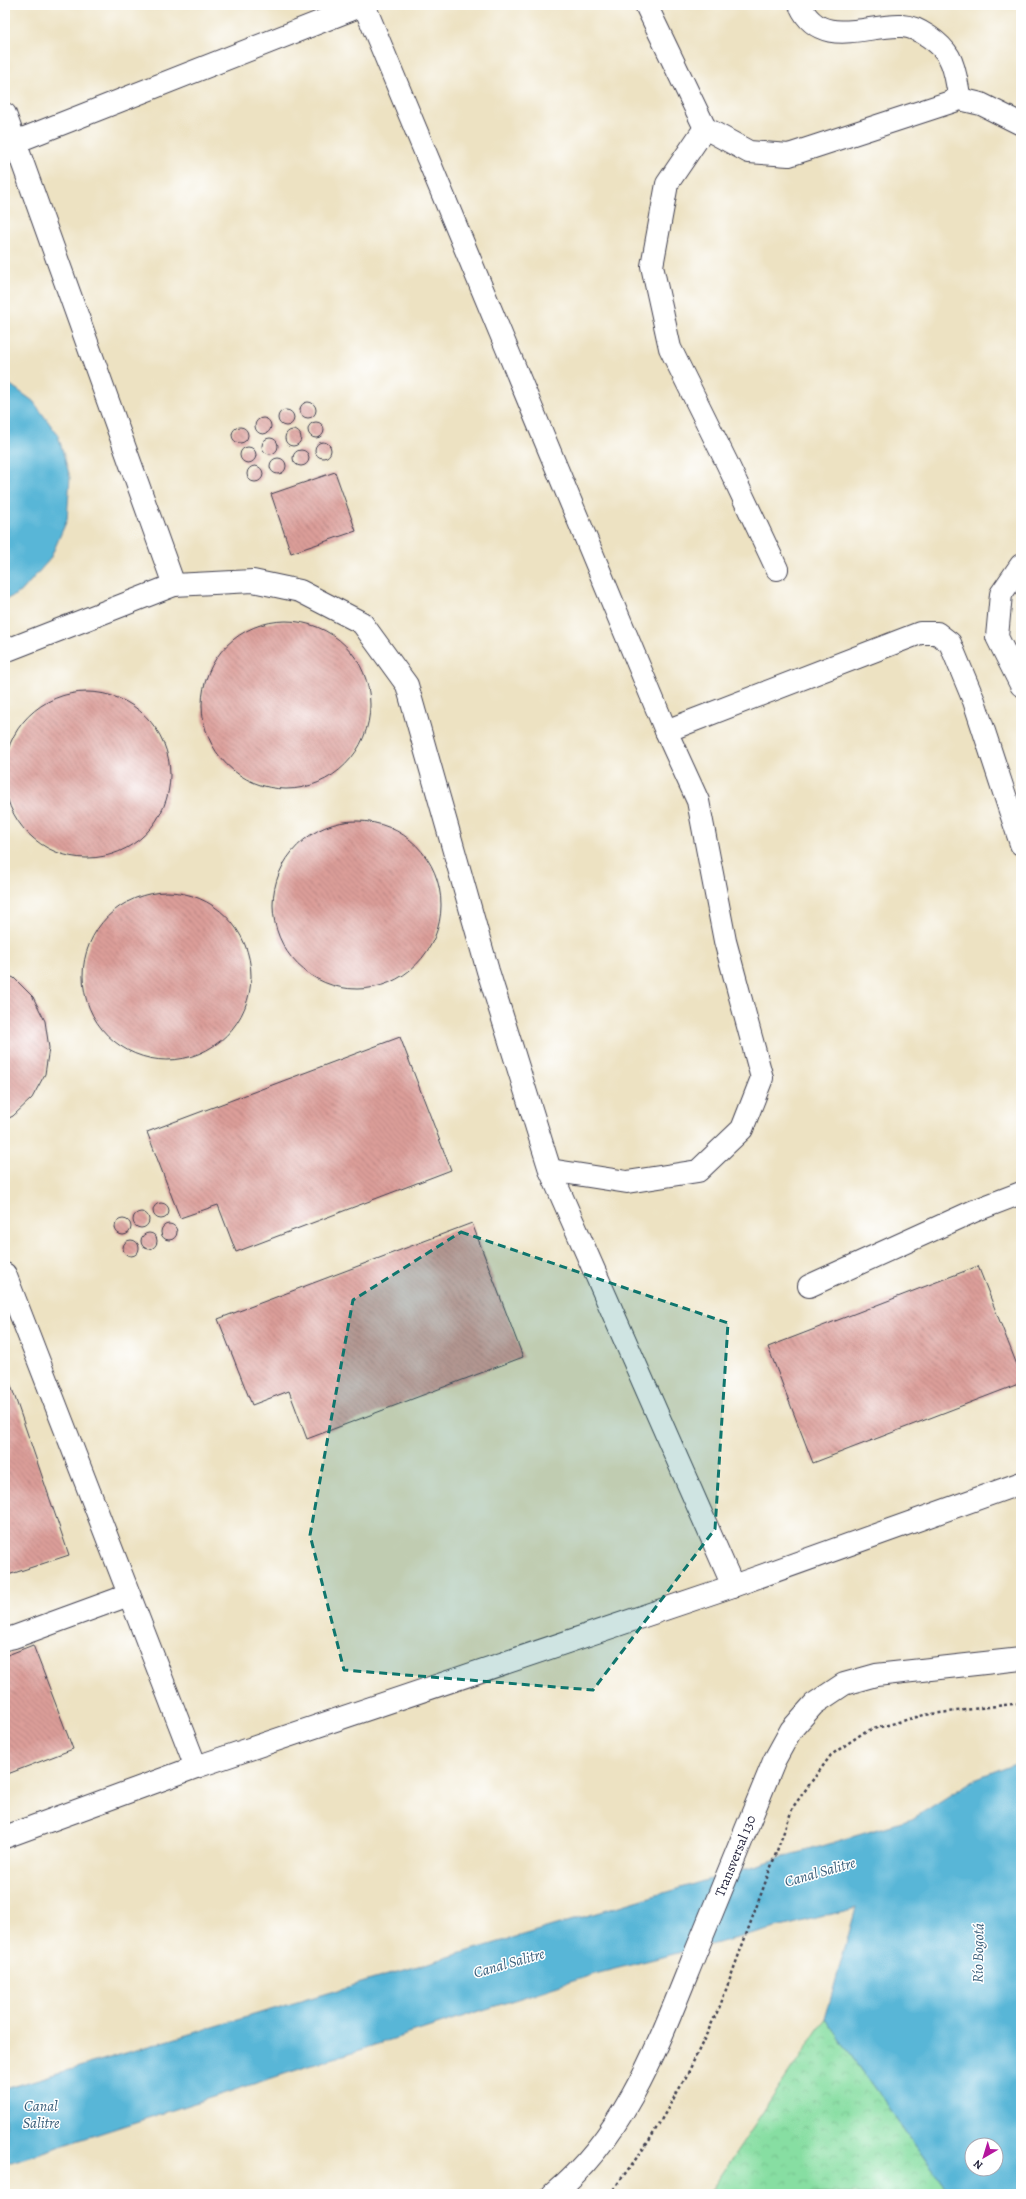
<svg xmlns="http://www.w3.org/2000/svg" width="1026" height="2199" font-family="Alegreya,serif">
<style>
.park{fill:url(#park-crowns);stroke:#54806e}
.water{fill:#58b6d7;stroke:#3d6c89;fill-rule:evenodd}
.building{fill:url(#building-back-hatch)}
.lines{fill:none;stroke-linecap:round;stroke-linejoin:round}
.minor-casing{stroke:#403f4f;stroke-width:24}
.major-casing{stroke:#403f4f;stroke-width:24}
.path{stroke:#403f4f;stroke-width:2.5;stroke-dasharray:3 3;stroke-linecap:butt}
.minor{stroke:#fff;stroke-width:22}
.major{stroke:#fff;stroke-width:22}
.marked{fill:#0f766e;fill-opacity:0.2;stroke:#0f766e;stroke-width:3;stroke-dasharray:8 5;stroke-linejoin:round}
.labels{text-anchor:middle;stroke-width:3;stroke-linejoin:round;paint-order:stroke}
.street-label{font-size:14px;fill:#22223b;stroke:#fff}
.water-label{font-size:15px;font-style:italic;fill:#385d79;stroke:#fff}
</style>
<defs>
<pattern id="park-crowns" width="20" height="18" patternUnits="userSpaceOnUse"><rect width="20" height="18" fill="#87dea2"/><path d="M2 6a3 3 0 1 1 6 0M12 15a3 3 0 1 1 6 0" fill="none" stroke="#74be8c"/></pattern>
<pattern id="building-back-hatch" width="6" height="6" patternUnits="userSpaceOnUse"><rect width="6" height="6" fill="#dc9e99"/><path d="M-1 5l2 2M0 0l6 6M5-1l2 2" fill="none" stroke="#b2807e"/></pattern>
</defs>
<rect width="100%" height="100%" fill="#fff"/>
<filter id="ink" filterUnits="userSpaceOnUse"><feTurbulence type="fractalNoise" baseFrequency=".025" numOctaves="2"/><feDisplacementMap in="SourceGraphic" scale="8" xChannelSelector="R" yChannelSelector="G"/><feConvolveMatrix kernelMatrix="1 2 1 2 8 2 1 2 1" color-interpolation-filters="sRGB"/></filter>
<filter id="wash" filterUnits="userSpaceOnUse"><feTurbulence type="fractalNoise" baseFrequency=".012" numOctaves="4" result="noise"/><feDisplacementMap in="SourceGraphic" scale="16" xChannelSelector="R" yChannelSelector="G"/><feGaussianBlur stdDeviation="0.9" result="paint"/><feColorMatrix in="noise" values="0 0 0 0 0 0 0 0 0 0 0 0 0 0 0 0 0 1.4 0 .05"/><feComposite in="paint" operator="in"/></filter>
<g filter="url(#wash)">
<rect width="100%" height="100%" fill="#ede2c2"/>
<path class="park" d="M 825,2019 L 950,2194 L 708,2194 Z"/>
<g class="water">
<path d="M 5,381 L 33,401 L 58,435 L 70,477 L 67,520 L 50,559 L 21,592 L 5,600 Z"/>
<path d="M 1021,1761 L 1021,2194 L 950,2194 L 825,2019 L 856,1908 L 595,1974 L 5,2164 L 5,2089 L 912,1819 L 977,1778 ZM 972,2145 L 996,2145 L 996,2169 L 972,2169 Z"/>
</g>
<g id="blocks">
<g class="building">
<circle cx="308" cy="410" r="8"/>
<circle cx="286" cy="418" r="8"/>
<circle cx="263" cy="426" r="8"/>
<circle cx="316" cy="430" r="8"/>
<circle cx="240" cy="435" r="8"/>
<circle cx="293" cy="438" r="8"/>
<circle cx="270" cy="446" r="8"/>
<circle cx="323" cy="450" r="8"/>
<circle cx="248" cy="455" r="8"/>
<circle cx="301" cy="458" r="8"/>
<circle cx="278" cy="466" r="8"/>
<circle cx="255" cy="474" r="8"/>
<path d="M 335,472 L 356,531 L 291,553 L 271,494 Z"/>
<circle cx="286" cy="705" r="84"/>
<circle cx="87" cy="775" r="83"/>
<circle cx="357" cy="905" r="84"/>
<circle cx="167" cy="976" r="84"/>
<path d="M 5,974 L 14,978 L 33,997 L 45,1021 L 49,1048 L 45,1074 L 32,1098 L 13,1116 L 5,1120 Z"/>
<path d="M 400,1037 L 451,1170 L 236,1252 L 218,1205 L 180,1218 L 147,1132 Z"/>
<circle cx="161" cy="1211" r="8"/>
<circle cx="141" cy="1220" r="8"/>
<circle cx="123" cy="1227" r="8"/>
<path d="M 472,1223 L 523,1357 L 307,1439 L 289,1391 L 252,1405 L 218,1319 Z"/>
<circle cx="169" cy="1232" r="8"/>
<circle cx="149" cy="1241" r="8"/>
<circle cx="131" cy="1248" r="8"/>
<path d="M 978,1266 L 1021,1375 L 1021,1383 L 813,1463 L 768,1347 Z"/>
<path d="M 5,1368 L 69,1555 L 5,1576 Z"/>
<path d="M 33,1645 L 73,1749 L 5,1775 L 5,1656 Z"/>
</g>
</g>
</g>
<g filter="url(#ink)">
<use href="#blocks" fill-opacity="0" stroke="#403f4f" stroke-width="1"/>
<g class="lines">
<g class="minor-casing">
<g id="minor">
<path d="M 364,5 L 666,731"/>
<path d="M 646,5 L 705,128 L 749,152 L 789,155 L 960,99 L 981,104 L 1021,124"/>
<path d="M 800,5 C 820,50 867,24 902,26 C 919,27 941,43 949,57 C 956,69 957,87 960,99"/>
<path d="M 5,114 L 174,585 L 5,651"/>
<path d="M 705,128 L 667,184 L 652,266 L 670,348 L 727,463 L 777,569"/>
<path d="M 15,142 L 363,5"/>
<path d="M 1021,565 L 1001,594 L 997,637 L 1021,685"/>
<path d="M 174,585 L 253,581 L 300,591 L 362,623 L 407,685 L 488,971 L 550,1170 L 733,1586"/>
<path d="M 550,1170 L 627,1182 L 698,1171 L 742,1129 L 762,1078 L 725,941 L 698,801 L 666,731 L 920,633 L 937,633 L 950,643 L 974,701 L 1021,844"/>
<path d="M 5,1274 L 196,1767"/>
<path d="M 809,1286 L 974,1211 L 1021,1193"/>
<path d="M 5,1639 L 14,1637 L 129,1595"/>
<path d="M 5,1837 L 196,1767 L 733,1586 L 1021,1483"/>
</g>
</g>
<g class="major-casing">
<g id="major">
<path id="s1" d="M 553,2194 C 629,2132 661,2037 697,1949 C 723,1886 748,1823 774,1761 L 791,1730 L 814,1704 L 844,1684 L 876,1675 L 1021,1659"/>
</g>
</g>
<path class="path" d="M 610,2194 L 649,2141 L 686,2077 L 720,2006 L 793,1807 L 831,1755 L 866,1731 L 924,1715 L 1021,1703"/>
<use href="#minor" class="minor"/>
<use href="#major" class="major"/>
</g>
</g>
<path class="marked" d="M 461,1232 L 728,1323 L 715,1529 L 593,1690 L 344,1670 L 310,1535 L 353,1300 Z"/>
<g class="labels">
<g class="street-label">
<text dy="5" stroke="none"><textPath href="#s1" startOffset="388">Transversal 130</textPath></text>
</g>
<g class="water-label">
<text transform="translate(820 1872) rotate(-16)" y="5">Canal Salitre</text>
<text transform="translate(978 1953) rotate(-89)" y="5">Río Bogotá</text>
<text transform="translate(509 1963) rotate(-16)" y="5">Canal Salitre</text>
<text x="41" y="2111">Canal<tspan x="41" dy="17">Salitre</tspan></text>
</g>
</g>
<rect width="1026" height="2199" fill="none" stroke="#fff" stroke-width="20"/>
<g transform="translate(984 2157) rotate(218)"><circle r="19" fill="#ffffff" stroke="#a7a7b1"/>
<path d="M0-3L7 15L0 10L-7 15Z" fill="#b5179e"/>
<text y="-6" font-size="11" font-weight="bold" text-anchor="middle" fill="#22223b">N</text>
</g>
</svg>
